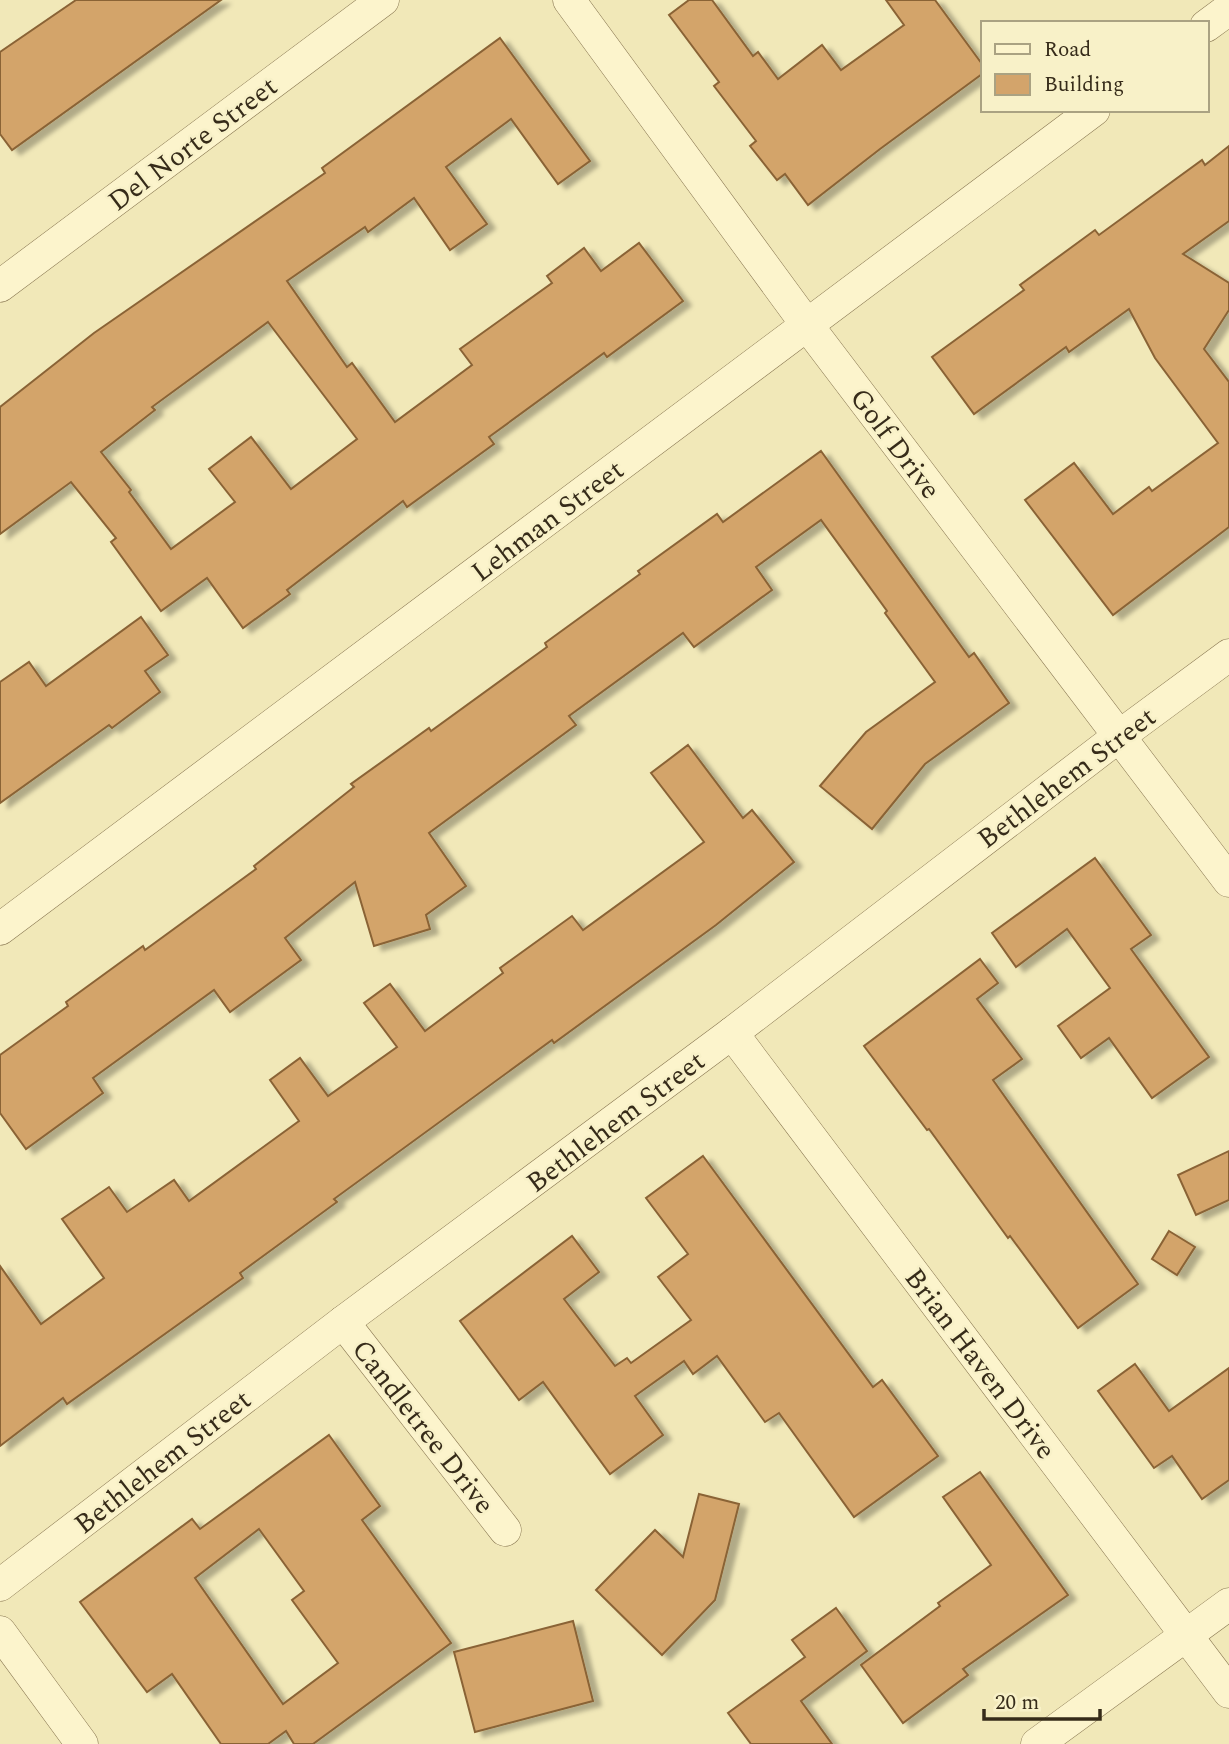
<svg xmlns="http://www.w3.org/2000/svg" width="1229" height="1744" font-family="Spectral,serif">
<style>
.building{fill:#d3a46b;stroke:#8a6336;stroke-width:2;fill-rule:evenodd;filter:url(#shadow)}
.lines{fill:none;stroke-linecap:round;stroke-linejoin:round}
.minor-casing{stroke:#897752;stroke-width:33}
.minor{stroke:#fcf4cc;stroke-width:32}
.labels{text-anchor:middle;stroke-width:5;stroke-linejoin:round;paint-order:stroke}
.street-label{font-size:28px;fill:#362b19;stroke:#f8f1c8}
</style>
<defs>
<filter id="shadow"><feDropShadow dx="8" dy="4.5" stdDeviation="2" flood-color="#0004"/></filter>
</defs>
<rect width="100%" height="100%" fill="#f1e8b8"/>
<g class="building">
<path d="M 76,0 L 221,0 L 12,150 L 0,134 L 0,52 Z"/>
<path d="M 689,0 L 712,0 L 753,56 L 758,52 L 778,79 L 822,45 L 841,70 L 904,25 L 886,0 L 935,0 L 982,64 L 982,74 L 880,149 L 808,205 L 785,174 L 777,180 L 750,146 L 756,141 L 714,86 L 719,82 L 669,15 Z"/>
<path d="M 500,38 L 590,161 L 558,184 L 511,119 L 446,167 L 487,224 L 450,250 L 414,198 L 368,232 L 365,227 L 287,281 L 347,367 L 352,363 L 395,422 L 472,365 L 460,349 L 552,283 L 547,276 L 584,248 L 601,271 L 639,243 L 683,301 L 607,357 L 604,353 L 489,437 L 494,444 L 407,507 L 403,501 L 287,590 L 290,594 L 243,628 L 207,578 L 161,611 L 111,542 L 116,538 L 71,482 L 0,534 L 0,407 L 94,333 L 325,173 L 322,168 ZM 268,322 L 357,439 L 291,489 L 251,437 L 209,469 L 235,502 L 171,549 L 129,492 L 131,490 L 101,452 L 155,410 L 152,407 Z"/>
<path d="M 1229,146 L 1229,221 L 1183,254 L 1229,283 L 1229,310 L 1204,349 L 1229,382 L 1229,527 L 1113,615 L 1025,500 L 1074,463 L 1113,514 L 1149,487 L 1152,491 L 1218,443 L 1155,358 L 1129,309 L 1069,352 L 1066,347 L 974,414 L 932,357 L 1024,290 L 1020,285 L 1095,230 L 1099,235 L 1202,160 L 1205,165 Z"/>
<path d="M 821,451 L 969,657 L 974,653 L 1009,703 L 925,764 L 872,829 L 820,786 L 866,732 L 935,682 L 885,613 L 887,611 L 821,520 L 756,567 L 772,590 L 694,647 L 683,633 L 569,716 L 576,725 L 429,833 L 466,886 L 426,915 L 430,929 L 374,946 L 355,882 L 285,938 L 301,960 L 230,1012 L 214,990 L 93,1078 L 103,1093 L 26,1149 L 0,1113 L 0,1055 L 68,1006 L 66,1002 L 143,946 L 145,950 L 256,869 L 254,866 L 354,787 L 351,784 L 429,728 L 431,731 L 547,647 L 545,643 L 640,574 L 638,571 L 717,514 L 723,522 Z"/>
<path d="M 141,617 L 168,655 L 145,671 L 160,692 L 112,728 L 109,725 L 0,803 L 0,682 L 29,662 L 46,686 Z"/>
<path d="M 688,745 L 743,818 L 752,810 L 794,862 L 716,925 L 554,1043 L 552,1040 L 334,1199 L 337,1202 L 240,1273 L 243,1278 L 67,1404 L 63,1398 L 0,1446 L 0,1266 L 41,1324 L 104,1278 L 62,1219 L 109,1187 L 127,1212 L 174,1180 L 189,1201 L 299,1121 L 270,1080 L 300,1058 L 328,1096 L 397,1047 L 364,1003 L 390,984 L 425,1031 L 503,973 L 500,968 L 572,916 L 583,930 L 704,842 L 651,773 Z"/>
<path d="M 1095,858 L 1151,935 L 1131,949 L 1209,1057 L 1152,1098 L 1109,1038 L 1081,1058 L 1058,1026 L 1110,988 L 1067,929 L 1016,967 L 992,933 Z"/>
<path d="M 980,959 L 998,983 L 977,999 L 1022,1059 L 993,1080 L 1138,1284 L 1078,1328 L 1010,1236 L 1008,1238 L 929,1129 L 927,1130 L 864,1046 Z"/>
<path d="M 1229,1151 L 1229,1200 L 1196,1215 L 1178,1175 Z"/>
<path d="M 703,1156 L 873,1387 L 882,1380 L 938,1456 L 854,1517 L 779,1413 L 765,1422 L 717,1356 L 693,1374 L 684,1361 L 635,1396 L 663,1435 L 610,1474 L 543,1382 L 519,1400 L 460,1321 L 572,1236 L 599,1272 L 564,1299 L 615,1366 L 627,1358 L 631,1363 L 691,1320 L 658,1277 L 688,1254 L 646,1198 Z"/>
<path d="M 1169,1231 L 1195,1247 L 1177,1275 L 1152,1259 Z"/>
<path d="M 1135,1364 L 1169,1411 L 1229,1368 L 1229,1480 L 1202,1499 L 1172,1456 L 1154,1468 L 1098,1391 Z"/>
<path d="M 329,1435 L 380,1506 L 362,1520 L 451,1643 L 313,1744 L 294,1744 L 286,1731 L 268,1744 L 221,1744 L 172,1674 L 147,1692 L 80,1602 L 192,1519 L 200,1529 ZM 259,1529 L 304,1591 L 292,1600 L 338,1663 L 283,1704 L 195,1578 Z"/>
<path d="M 980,1472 L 1068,1595 L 963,1669 L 968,1675 L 903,1723 L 861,1665 L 940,1606 L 938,1603 L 991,1565 L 943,1497 Z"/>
<path d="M 699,1494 L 739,1504 L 715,1600 L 662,1655 L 596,1590 L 655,1530 L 683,1557 Z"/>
<path d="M 836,1608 L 867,1651 L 801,1701 L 832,1744 L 751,1744 L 728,1713 L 805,1657 L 792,1640 Z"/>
<path d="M 573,1621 L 593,1701 L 475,1732 L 454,1652 Z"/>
</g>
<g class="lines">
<g class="minor-casing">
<g id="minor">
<path d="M 569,0 L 807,325 L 1229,881"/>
<path d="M 1206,26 L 1229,9"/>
<path d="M 0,286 L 383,0"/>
<path d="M 0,929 L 1094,110"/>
<path d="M 732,1033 L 1229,1692"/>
<path d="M 343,1322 L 505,1530"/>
<path d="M 0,1585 L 343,1322 L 732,1033 L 1118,737 L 1229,655"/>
<path d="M 0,1632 L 82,1744"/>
<path d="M 1037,1744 L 1229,1604"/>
</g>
</g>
<use href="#minor" class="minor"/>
</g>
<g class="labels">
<g class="street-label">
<text transform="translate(192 143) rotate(-37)" y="10">Del Norte Street</text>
<text transform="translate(896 443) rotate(53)" y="10">Golf Drive</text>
<text transform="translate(547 520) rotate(-37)" y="10">Lehman Street</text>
<text transform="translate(1066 777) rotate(-37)" y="10">Bethlehem Street</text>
<text transform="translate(615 1121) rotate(-37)" y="10">Bethlehem Street</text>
<text transform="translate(981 1363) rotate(53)" y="10">Brian Haven Drive</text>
<text transform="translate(424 1426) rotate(52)" y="10">Candletree Drive</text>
<text transform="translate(162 1461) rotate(-38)" y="10">Bethlehem Street</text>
</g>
</g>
<rect x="981" y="21" width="228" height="91" fill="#f8f1c8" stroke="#aaa282" stroke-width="2"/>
<rect x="995" y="44" width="35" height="10" fill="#fcf4cc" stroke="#aaa282" stroke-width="2"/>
<text x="1044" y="56" font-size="21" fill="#362b19">Road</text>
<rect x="995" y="74" width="35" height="21" fill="#d3a46b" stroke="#aaa282" stroke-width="2"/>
<text x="1044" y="91" font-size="21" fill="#362b19">Building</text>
<path d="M984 1709v10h116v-10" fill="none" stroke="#362b19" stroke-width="3.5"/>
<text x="995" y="1709" font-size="21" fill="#362b19" stroke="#f8f1c8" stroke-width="5" paint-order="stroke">20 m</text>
</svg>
